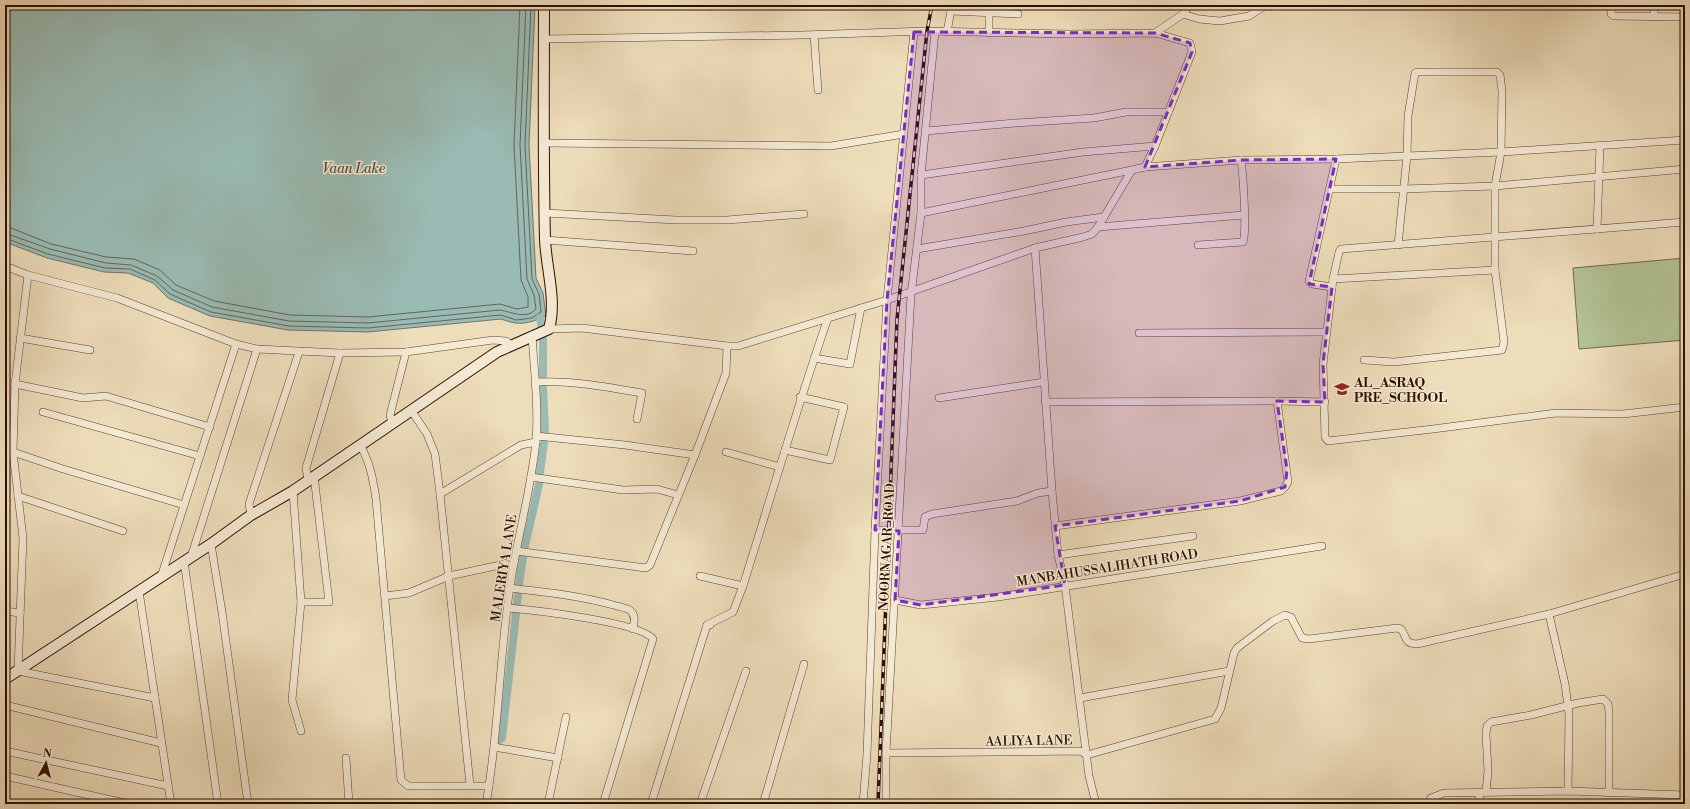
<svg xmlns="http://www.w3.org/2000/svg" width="1690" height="809" font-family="'Libre Bodoni',serif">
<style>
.green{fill:#b3c294;stroke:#70684a}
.water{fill:#9abbb4;stroke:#6e756c}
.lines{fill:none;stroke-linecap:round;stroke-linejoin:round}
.shore{stroke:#63645a;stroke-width:1}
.canal{stroke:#9abbb4;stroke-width:8}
.street-casing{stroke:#5c412f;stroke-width:8}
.secondary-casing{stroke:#2c0d00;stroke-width:12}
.street{stroke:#f4e9d3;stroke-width:7}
.secondary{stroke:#f4e9d3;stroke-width:10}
.rail-casing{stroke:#2c0d00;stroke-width:3.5}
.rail{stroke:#f4e9d3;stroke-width:2;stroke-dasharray:6;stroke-linecap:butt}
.marked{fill:#7b2cbf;fill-opacity:0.2;stroke:#7b2cbf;stroke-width:3;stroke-dasharray:8 5;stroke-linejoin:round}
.labels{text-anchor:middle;stroke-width:3;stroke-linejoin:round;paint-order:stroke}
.poi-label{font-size:13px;font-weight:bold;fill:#2c0d00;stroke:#f4e9d3;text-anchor:start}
.street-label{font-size:13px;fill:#2c0d00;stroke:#f4e9d3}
.water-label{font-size:14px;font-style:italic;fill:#524a3f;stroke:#f4e9d3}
</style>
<rect width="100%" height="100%" fill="#edb"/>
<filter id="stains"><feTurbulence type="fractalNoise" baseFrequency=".005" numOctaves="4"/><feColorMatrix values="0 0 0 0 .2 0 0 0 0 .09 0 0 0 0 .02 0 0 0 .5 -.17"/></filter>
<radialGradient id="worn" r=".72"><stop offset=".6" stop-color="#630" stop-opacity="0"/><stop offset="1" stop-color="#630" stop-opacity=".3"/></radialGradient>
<path class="green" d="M 1685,258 L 1685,340 L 1579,349 L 1573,268 Z"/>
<path class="water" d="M 5,5 L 535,5 L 529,145 L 536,278 L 543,293 L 546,316 C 527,324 520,326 501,319 L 368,332 L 288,330 L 210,316 L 168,298 L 153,283 L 128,273 L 104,272 L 47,258 L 5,242 Z"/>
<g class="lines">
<g class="shore">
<path d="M 5,227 L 11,228 L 51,244 L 106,257 L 134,259 L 160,270 L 176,285 L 214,301 L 290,315 L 368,317 L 500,304 L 517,309 L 528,307 L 528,297 L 521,280 L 514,145 L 520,5"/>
<path d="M 5,233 L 50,249 L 106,263 L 131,265 L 157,276 L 173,290 L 212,307 L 289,321 L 368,323 L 500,310 C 512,312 526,320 536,309 L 534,295 L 527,279 L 520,145 L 526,5"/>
<path d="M 5,238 L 48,254 L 105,268 L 130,269 L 155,280 L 170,294 L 211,312 L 289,326 L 368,328 L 501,315 L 516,320 L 532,318 L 541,312 L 539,294 L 532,279 L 525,145 L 531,5"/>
</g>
<g class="canal">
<path d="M 540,318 L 541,325"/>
<path d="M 543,376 L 543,338"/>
<path d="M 543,388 L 545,431"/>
<path d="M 540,472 L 544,443"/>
<path d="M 525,546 L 539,484"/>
<path d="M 519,584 L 523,558"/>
<path d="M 517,603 L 518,596"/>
<path d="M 498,741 L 502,738 L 516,614"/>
</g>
<g class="street-casing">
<g id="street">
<path d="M 1611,5 L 1611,14 L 1614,16 L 1685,17"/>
<path d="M 951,11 L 1018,14"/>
<path d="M 1183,14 L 1199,19 L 1220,21 L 1249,16 L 1266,5"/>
<path d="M 1654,17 L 1654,5"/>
<path d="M 947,32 L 952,5"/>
<path d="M 989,33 L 989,13"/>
<path d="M 1155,33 L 1183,14 L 1189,5"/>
<path d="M 814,35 L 818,90"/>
<path d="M 544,39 L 803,35 L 927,31 L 1069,34 L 1155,33 L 1190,43 L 1192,52 L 1155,146 L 1145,167"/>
<path d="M 926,131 L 1015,123 L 1094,118 L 1126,112 L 1168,112"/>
<path d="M 545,143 L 831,146 L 904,134"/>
<path d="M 921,175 L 1083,152 L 1155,146"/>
<path d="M 1330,189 L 1403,189 L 1495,186 L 1685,169"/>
<path d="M 545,213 L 676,220 L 727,220 L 804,214"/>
<path d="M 921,213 L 1132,170"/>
<path d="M 1685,222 L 1341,249 L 1339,252 L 1333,279 L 1323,364 L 1325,437 L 1328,441 L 1433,429 L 1556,413 L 1623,414 L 1685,407"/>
<path d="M 1098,227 L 1244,215"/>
<path d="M 1597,229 L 1600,146"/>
<path d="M 545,240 L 693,251"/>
<path d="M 1198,245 L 1243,242 C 1247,232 1243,173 1241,160"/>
<path d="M 1035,248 L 1052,491 L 1058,555 L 1065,585 L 1089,776 L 1096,804"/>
<path d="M 917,249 L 1024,231 L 1066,222 L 1104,217"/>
<path d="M 5,266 L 28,275 L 117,298 L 236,344 L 257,349 L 340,353 L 406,352 L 493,340 L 506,341 L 511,345"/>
<path d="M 28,275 L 15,384 L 13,452 L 23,538 L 18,671 L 155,698"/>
<path d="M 1333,279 L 1495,270 L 1495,186 L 1501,152 L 1502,91 L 1500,75 L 1497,72 L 1417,72 L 1415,73 L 1408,116 L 1407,156 L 1398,245"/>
<path d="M 1332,287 L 1312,284 L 1309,281 L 1336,159"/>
<path d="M 549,329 L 582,328 L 727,346 L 738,346 L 887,300 L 1035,248 L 1083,237 L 1092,234 L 1098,227 L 1132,170 L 1145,167 L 1241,160 L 1336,159 L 1501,152 L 1685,140"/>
<path d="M 1139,333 L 1326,332"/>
<path d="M 20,338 L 90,350"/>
<path d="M 814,358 L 850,364 L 861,308"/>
<path d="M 1364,360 L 1394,362 L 1502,350 L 1504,342 L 1495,270"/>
<path d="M 535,382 C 571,380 607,387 642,393 L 637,419"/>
<path d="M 15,384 L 83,398 L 106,396 L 210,427"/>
<path d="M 939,398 L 1044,382"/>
<path d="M 1045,402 L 1277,401 L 1325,402"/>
<path d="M 411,410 L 427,434 L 435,454 L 440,494 L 470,785"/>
<path d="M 43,412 L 200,456"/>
<path d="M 392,423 L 390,415 L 406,352"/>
<path d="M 536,436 L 625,445 L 695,455"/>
<path d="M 360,445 C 370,462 373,479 376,499 L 401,780 L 408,786 L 489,786"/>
<path d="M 785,450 L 830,460 L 844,407 L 800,397"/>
<path d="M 13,452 L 63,469 L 184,505"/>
<path d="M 726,452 L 780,467"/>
<path d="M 531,477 L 623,490 L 657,489 L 678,495"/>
<path d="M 308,480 L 306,468 L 340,353"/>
<path d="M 293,491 L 301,602 L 292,700 L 301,731"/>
<path d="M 440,494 L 521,445 L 536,442"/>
<path d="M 18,496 L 123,531"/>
<path d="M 251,515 L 249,504 L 299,352"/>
<path d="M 1055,526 L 1240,501 L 1281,491 L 1285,487 L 1288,482 L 1277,401"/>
<path d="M 875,530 L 923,530 L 925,517 L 932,514 L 1017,501 L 1038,493 L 1052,491"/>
<path d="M 211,544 L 222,612 L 248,804"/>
<path d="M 516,551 L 646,568 L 650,565 L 695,455 L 726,373 L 727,346"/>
<path d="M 1058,555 L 1193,536"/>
<path d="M 191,557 L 257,349"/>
<path d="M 184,561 L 218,804"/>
<path d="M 700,576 L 743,586 C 771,497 797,407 828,318"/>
<path d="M 161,577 L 236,344"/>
<path d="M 509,588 C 546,592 582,596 617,606 C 621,607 628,608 631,611 C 636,616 634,623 633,629"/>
<path d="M 139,591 L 171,804"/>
<path d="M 385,596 L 409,593 L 449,576 L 514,562"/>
<path d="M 895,600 L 921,605 L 998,597 L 1322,546"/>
<path d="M 301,602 L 329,602 L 314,476"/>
<path d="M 508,608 C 532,610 641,622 653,639 L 603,804"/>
<path d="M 5,611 L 20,613"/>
<path d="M 1549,614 L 1565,684 L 1569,714 L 1568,791"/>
<path d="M 710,625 L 707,625 L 733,612 L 743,586"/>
<path d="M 1080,698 L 1229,671"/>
<path d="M 5,705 L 161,743"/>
<path d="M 494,747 L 558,758"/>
<path d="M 5,751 L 168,786"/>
<path d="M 886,753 L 1080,751 L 1087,755 L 1215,719 L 1221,708 L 1234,653 L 1237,648 L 1273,621 L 1285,615 L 1291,617 L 1302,638 L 1309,639 L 1397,628 L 1401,629 C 1408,638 1403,643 1417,644 L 1549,614 L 1685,574"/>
<path d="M 346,758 L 349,804"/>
<path d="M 5,776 L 129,804"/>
<path d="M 1486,792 L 1488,771 L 1486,734 L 1487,726 L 1491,722 L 1531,715 L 1578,703 L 1603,699 L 1608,704 L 1609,712 L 1609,793"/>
<path d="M 1479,793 L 1480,804"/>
<path d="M 486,804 C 499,732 499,659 510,587 C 517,538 531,491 536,441 C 539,407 534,370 532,335"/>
<path d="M 548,804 L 566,717"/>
<path d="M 651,804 L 707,625"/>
<path d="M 700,804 L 746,671"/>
<path d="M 763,804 L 804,664"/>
<path d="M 863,804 L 867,754 L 875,530 L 887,300 L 914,32"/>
<path d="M 886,804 L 886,753 L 911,295 L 921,213 L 921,175 L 935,32"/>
<path d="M 1428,804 L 1431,798 L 1444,793 L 1568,791 L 1685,795"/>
</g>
</g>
<g class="secondary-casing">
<path id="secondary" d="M 5,679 L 211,544 L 251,515 L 293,491 L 497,352 L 549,329 C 557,300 546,268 545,239 C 543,161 544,83 544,5"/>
</g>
<use href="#street" class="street"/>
<use href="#secondary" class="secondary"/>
<g class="rail-casing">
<path id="rail" d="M 878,804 L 897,319 L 927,31 L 932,5"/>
</g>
<use href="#rail" class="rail"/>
</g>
<path class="marked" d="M 914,32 L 1155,33 L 1190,43 L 1192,52 L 1145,167 L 1241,160 L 1336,159 L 1309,284 L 1332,287 L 1323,364 L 1325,402 L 1277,401 L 1287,470 L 1285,487 L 1240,501 L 1055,526 L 1065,585 L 921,605 L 895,600 L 899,531 L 875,530 L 887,300 Z"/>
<defs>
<g id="school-bare" transform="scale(1.2)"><path d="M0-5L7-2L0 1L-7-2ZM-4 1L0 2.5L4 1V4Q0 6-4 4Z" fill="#8f2418" stroke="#f4e9d3" stroke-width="2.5" paint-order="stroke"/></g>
</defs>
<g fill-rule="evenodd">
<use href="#school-bare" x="1342" y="389"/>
</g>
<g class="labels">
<g class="poi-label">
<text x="1354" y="387">AL_ASRAQ<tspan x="1354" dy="15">PRE_SCHOOL</tspan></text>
</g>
<g class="street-label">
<text transform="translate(886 547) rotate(-87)" y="5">NOORNAGAR_ROAD</text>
<text transform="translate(1107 567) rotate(-9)" y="5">MANBAHUSSALIHATH ROAD</text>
<text transform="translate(503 568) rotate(-81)" y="5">MALERIYA LANE</text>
<text transform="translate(1029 740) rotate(-1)" y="5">AALIYA LANE</text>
</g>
<g class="water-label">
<text x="354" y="173">Vaan Lake</text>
</g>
</g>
<rect width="1690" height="809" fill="none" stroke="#edb" stroke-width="20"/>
<rect x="6" y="6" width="1678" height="797" fill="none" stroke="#2c0d00" stroke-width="2"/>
<rect x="10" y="10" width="1670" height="789" fill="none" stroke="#2c0d00"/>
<g transform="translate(46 763) rotate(7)" stroke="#f4e9d3" stroke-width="3" paint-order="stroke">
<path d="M0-3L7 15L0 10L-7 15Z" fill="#2c0d00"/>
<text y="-6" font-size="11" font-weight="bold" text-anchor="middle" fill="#2c0d00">N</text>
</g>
<rect width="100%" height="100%" filter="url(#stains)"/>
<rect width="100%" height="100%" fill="url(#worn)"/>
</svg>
